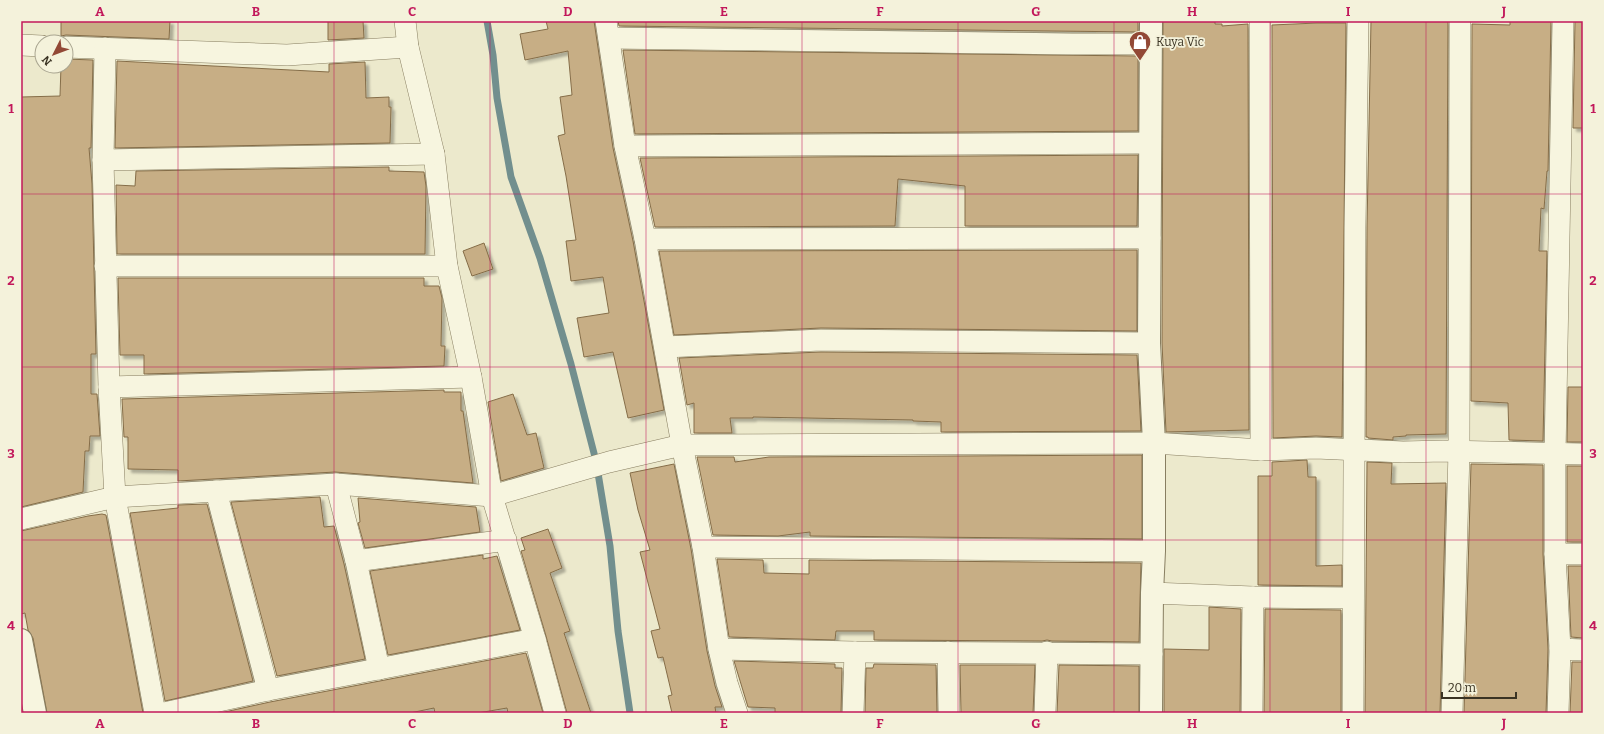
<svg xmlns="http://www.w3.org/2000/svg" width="1604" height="734" font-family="Bitter,serif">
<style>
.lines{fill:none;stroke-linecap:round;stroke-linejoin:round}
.stream{stroke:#728f8e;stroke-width:7}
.building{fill:#c7ae85;stroke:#856d48;filter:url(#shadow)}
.minor-casing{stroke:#887e61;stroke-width:22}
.tertiary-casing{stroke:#887e61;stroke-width:24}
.minor{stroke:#f7f5df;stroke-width:21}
.tertiary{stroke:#f7f5df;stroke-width:22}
.grid{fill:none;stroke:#c2185b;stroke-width:1;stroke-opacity:0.55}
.labels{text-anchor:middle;stroke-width:3.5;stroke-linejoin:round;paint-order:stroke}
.poi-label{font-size:12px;fill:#3a3323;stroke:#f4f2db;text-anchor:start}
.neatline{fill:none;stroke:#c2185b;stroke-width:1.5}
.grid-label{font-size:13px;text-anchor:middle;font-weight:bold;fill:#c2185b}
</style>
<defs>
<filter id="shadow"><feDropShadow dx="3.5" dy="3.5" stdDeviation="1" flood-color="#0004"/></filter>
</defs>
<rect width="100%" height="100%" fill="#ece9cc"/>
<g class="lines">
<path class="stream" d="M 487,21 L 493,55 L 497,98 L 511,177 L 540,258 L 571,364 L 596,461 L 610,546 L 618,631 L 630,713"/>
</g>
<g class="building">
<path d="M 61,21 L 170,21 L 169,39 L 66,35 L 61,36 Z"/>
<path d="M 328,21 L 363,21 L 364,38 L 328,40 Z"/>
<path d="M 546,21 L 594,21 L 613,148 L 633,241 L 664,410 L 628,418 L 613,352 L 584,357 L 577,318 L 609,313 L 603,277 L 571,281 L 566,241 L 576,240 L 566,176 L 558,136 L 565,134 L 560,97 L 572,95 L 568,51 L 525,60 L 520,34 L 548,29 Z"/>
<path d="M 618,21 L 1138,21 L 1138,32 L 619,26 Z"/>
<path d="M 1163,21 L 1215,21 L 1215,24 L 1222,24 L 1222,26 L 1248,24 L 1249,430 L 1166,432 L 1162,343 Z"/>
<path d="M 1371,21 L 1448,21 L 1446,434 L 1406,435 L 1406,436 L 1393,437 L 1393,440 L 1368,438 L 1368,437 L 1366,437 L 1367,227 Z"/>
<path d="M 1510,21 L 1551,21 L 1548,171 L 1547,171 L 1544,209 L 1541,208 L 1539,251 L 1547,251 L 1543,441 L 1509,440 L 1508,403 L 1471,401 L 1472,24 L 1510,25 Z"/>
<path d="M 1575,21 L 1583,21 L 1583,128 L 1573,128 Z"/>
<path d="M 1317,23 L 1346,23 L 1342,437 L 1316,436 L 1273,438 L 1272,25 Z"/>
<path d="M 623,50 L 1138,56 L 1138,131 L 635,134 Z"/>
<path d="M 66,59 L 93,60 L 91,148 L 89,148 L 92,184 L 96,354 L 91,354 L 91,394 L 97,394 L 100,436 L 90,436 L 89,451 L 85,451 L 83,492 L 21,507 L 21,97 L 60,96 L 61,66 L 66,66 Z"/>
<path d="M 117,61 L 329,72 L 329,64 L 365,62 L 366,98 L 389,97 L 389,107 L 391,107 L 390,143 L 115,148 Z"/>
<path d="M 1138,155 L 1137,226 L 965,226 L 965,186 L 898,179 L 895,226 L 655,227 L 640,158 Z"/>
<path d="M 389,167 L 389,171 L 424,172 L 426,186 L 425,254 L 117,254 L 116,185 L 135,186 L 136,171 Z"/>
<path d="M 484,243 L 493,269 L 472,276 L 463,251 Z"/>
<path d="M 1137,250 L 1137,331 L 821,328 L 674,335 L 659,251 Z"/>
<path d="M 118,278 L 424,278 L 424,286 L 439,286 L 442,298 L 441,346 L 445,346 L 444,366 L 144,374 L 144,355 L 120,355 Z"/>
<path d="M 821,352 L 1137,355 L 1141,431 L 941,432 L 941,422 L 913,421 L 913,420 L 753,417 L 753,418 L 730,418 L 732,433 L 694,433 L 694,403 L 687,405 L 679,358 Z"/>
<path d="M 1568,387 L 1583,387 L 1583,442 L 1567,442 Z"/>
<path d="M 444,390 L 444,392 L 461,392 L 461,411 L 463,411 L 473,483 L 335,472 L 178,481 L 178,470 L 128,469 L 128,437 L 124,437 L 122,399 Z"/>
<path d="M 513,394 L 527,435 L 536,433 L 544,468 L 501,481 L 488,402 Z"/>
<path d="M 1142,455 L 1142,539 L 810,536 L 810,532 L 778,536 L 713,535 L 697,457 L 734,457 L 735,462 L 769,457 Z"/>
<path d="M 1307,460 L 1308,477 L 1316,477 L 1316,566 L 1342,565 L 1342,586 L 1258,585 L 1258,476 L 1272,476 L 1272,462 Z"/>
<path d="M 1367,462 L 1392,463 L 1391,484 L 1446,483 L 1440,713 L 1365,713 Z"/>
<path d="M 674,464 L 691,549 L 707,651 L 715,686 L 722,707 L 715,707 L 716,713 L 672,713 L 668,696 L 672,695 L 663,657 L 658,658 L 651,631 L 660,629 L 640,552 L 650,550 L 638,510 L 630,473 Z"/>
<path d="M 1471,464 L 1543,465 L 1543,554 L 1548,649 L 1546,713 L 1464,713 Z"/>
<rect x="1567" y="466" width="16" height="76"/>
<path d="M 320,497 L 324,527 L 334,526 L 344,564 L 365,659 L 277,676 L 231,502 Z"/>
<path d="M 358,498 L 476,507 L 480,532 L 365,548 L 358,523 L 360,522 Z"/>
<path d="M 207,504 L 253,681 L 165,701 L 130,513 L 178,508 L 178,505 Z"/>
<path d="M 102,514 L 106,515 L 143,713 L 47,713 L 33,638 L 28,630 L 25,613 L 21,614 L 21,531 L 88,516 Z"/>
<path d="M 548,529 L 562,568 L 550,573 L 570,631 L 564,633 L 591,713 L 567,713 L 546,636 L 521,551 L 525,550 L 521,538 Z"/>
<path d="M 483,555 L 483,559 L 497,556 L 520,630 L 388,655 L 370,571 Z"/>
<path d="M 717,559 L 763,560 L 764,573 L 809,574 L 809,560 L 1141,563 L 1139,642 L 1052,641 L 1047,640 L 1042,641 L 874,640 L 874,631 L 836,631 L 835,640 L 729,637 Z"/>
<path d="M 1568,566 L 1583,566 L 1583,638 L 1571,637 Z"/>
<path d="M 1209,607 L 1241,609 L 1240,713 L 1164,713 L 1164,649 L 1209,650 Z"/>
<path d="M 1265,609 L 1341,610 L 1341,713 L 1264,713 Z"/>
<path d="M 526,653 L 543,713 L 508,713 L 507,708 L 478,713 L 435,713 L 434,708 L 410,713 L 220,713 L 270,702 Z"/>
<path d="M 734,661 L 835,664 L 835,668 L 842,668 L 841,713 L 775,713 L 775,708 L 748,707 Z"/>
<path d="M 1572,662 L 1583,662 L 1583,713 L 1570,713 Z"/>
<path d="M 874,664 L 936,665 L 937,713 L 865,713 L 866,668 L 873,668 Z"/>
<path d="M 960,665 L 1035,665 L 1033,713 L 961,713 Z"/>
<path d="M 1059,665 L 1139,666 L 1139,713 L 1057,713 Z"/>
</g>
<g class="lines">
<g class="minor-casing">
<g id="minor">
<path d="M 405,21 L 408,47 L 434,154 L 447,266 L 471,377 L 492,496 L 535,639 L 555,713"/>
<path d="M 606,21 L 625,146 L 645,239 L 682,445 L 703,547 L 719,649 L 727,683 L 737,713"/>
<path d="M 1260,21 L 1261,450"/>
<path d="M 609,38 L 1072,44 L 1151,44"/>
<path d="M 21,45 L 42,46"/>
<path d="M 66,47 L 287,55 L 408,47"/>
<path d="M 105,48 L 103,160 L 109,387 L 115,497 L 155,713"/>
<path d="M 625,146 L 1150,143"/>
<path d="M 103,160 L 434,154"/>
<path d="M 645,239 L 1150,238"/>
<path d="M 105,266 L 447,266"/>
<path d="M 665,347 L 821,340 L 1149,343"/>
<path d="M 109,387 L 471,377"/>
<path d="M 336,484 L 356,561 L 379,669"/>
<path d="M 216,491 L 268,690"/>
<path d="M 21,519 L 115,497 L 336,484 L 492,496 L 609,462 L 682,445 L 1154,443 L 1261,450 L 1316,448 L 1403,452 L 1443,451 L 1583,454"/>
<path d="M 703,547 L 1154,551"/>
<path d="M 1555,554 L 1583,554"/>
<path d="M 356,561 L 506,540"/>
<path d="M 1152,593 L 1253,597 L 1252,713"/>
<path d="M 1253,597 L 1353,598"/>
<path d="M 719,649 L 855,652 L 1152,654"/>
<path d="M 1560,649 L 1583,650"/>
<path d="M 948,652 L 949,713"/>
<path d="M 164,713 L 268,690 L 535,639"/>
<path d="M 853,713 L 855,652"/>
<path d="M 1045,713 L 1047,652"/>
<path d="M 1353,713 L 1355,227 L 1358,21"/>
<path d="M 1452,713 L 1459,451 L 1460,21"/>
<path d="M 1558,713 L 1560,649 L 1555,554 L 1555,454 L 1563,21"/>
</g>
</g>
<g class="tertiary-casing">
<g id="tertiary">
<path d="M 1151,21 L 1149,343 L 1154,443 L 1154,551 L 1152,593 L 1151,713"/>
<path d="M 21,640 L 35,713"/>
</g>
</g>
<use href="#minor" class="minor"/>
<use href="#tertiary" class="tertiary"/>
</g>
<path class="grid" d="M 178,21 L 178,713M 334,21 L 334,713M 490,21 L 490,713M 646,21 L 646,713M 802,21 L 802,713M 958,21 L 958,713M 1114,21 L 1114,713M 1270,21 L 1270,713M 1426,21 L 1426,713M 21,194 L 1583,194M 21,367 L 1583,367M 21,540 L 1583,540"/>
<defs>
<g id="shop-pin" transform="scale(1.15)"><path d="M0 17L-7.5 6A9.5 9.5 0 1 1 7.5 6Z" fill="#924835" stroke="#f4f2db"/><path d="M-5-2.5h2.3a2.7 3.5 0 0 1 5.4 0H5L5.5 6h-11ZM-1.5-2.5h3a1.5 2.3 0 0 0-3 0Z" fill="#fff"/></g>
</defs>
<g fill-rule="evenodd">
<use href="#shop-pin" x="1140" y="42"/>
</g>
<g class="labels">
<g class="poi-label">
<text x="1156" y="46">Kuya Vic</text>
</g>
</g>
<rect width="1604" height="734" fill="none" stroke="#f4f2db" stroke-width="44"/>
<g transform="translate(54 54) rotate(228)"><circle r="19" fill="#f4f2db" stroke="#aaa691"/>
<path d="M0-3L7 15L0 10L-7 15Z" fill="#924835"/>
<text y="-6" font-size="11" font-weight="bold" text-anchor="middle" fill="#3a3323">N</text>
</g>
<path d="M1442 692v6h74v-6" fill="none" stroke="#3a3323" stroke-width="2"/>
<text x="1448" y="692" font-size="12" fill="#3a3323" stroke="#f4f2db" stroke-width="3" paint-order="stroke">20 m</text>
<rect x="22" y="22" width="1560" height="690" class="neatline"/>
<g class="grid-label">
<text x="100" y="16">A</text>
<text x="256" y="16">B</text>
<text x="412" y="16">C</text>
<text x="568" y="16">D</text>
<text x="724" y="16">E</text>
<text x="880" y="16">F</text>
<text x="1036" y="16">G</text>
<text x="1192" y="16">H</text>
<text x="1348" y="16">I</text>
<text x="1504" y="16">J</text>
<text x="11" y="113">1</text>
<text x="1593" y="113">1</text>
<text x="11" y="285">2</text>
<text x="1593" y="285">2</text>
<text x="11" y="458">3</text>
<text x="1593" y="458">3</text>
<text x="11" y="630">4</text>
<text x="1593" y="630">4</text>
<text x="100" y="728">A</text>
<text x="256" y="728">B</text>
<text x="412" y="728">C</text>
<text x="568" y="728">D</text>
<text x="724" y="728">E</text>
<text x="880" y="728">F</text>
<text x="1036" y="728">G</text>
<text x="1192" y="728">H</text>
<text x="1348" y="728">I</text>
<text x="1504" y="728">J</text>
</g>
</svg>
